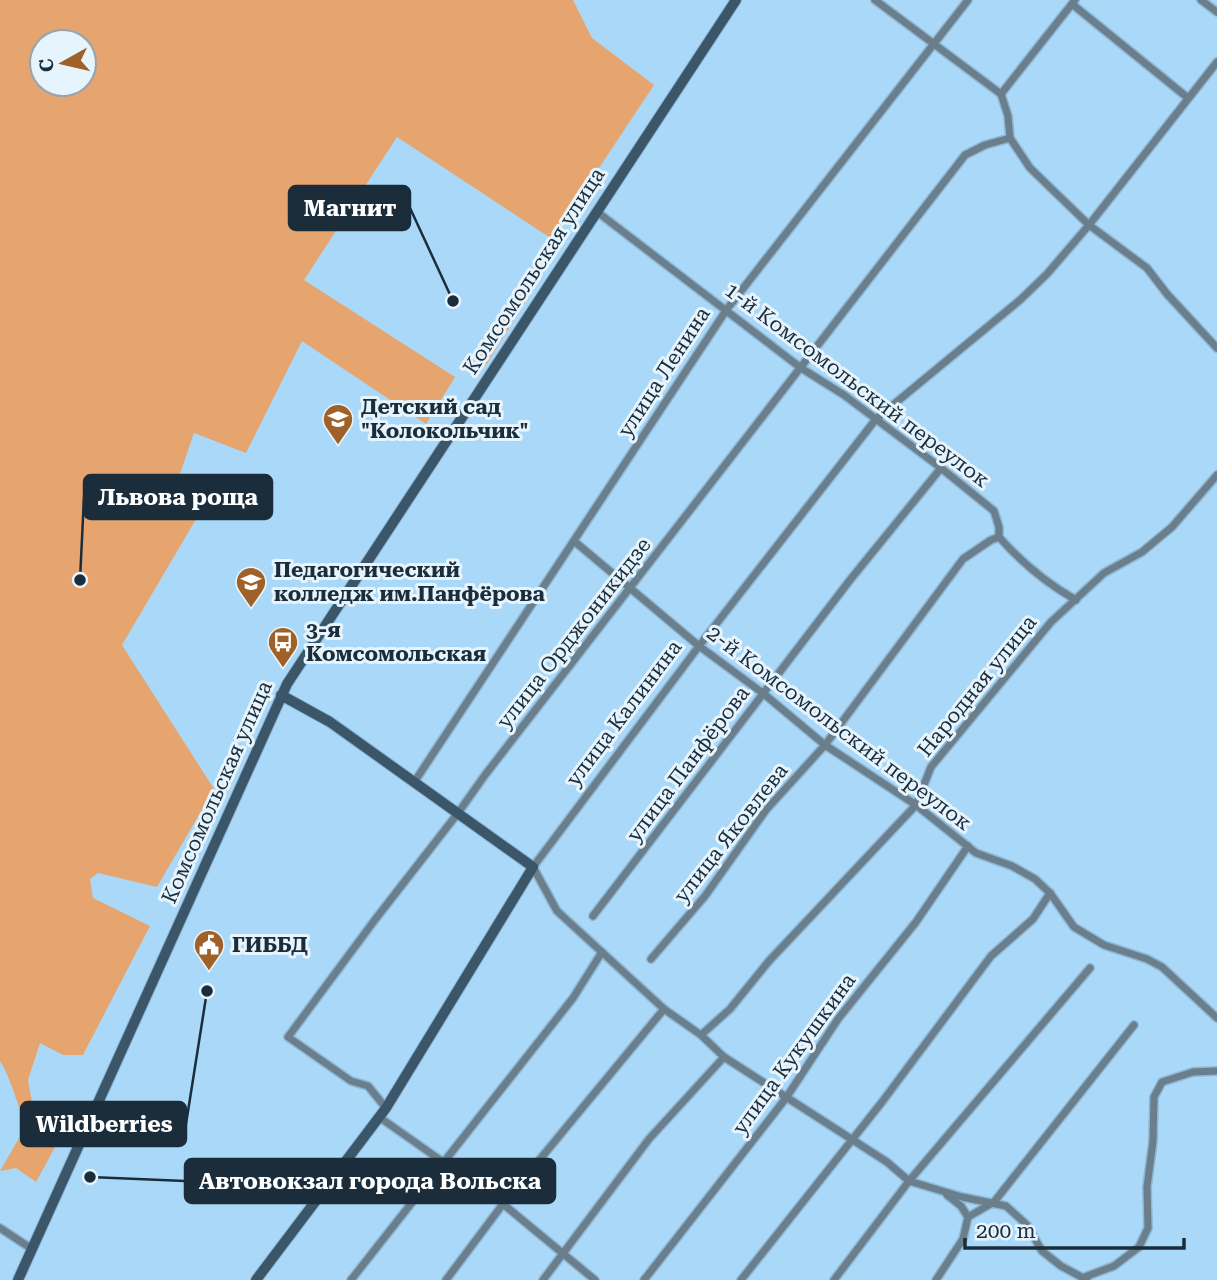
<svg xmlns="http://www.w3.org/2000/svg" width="1217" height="1280" font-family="'Roboto Serif',serif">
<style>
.green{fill:#e6a56f;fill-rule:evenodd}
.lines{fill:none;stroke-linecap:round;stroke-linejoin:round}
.street-casing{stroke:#8db6d3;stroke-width:10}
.secondary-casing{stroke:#8db6d3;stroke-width:12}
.street{stroke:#6b7e8b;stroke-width:7}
.secondary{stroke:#3b5669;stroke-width:10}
.labels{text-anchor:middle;stroke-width:6;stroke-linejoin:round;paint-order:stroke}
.street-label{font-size:21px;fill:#1b2d3a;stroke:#e6f4fe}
.poi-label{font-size:21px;font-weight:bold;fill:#1b2d3a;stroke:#e6f4fe;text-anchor:start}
.leader{fill:none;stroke:#1b2d3a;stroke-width:2.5}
.callout-dot{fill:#1b2d3a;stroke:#e6f4fe;stroke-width:2.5}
.callout{fill:#1b2d3a;stroke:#1b2d3a;stroke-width:2.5}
.callout-label{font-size:23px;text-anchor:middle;font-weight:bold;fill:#fff}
</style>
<rect width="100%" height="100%" fill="#aad8f9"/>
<g class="green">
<path d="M 0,0 L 573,0 L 592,38 L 654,85 L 552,239 L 397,137 L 304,280 L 455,377 L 426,424 L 302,341 L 246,453 L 194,433 L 178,480 L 199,514 L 122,645 L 214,789 L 157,887 L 98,873 L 90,879 L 93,898 L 150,926 L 83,1055 L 63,1055 L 40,1043 L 28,1080 L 35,1119 L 60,1138 L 36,1182 L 16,1168 L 0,1171 L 26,1126 C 17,1105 12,1080 0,1061 ZM 42,42 L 84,42 L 84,84 L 42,84 Z"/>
<path d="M 536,263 L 543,265 L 542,275 L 486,365 L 477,365 L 473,360 Z"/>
</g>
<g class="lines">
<g class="street-casing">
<g id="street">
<path d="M 875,0 L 1001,94"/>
<path d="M 1201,0 L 1217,12"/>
<path d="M 1072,4 L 1188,98"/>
<path d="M 1001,94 L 1008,116 L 1010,138 L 1030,168 L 1089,225 L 1147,268 L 1167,294 L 1217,348"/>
<path d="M 1001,94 L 1075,0"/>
<path d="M 596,211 L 801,368 L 844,395 L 941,468 L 994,511 L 999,527 L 999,537 C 1022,563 1046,583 1076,600"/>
<path d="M 574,541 L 699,646 L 764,694 L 825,745 L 916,805 L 976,853 L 1012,866 L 1035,879 L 1050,893 L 1074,927 L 1104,945 L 1147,959 L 1162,967 L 1217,1018"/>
<path d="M 415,781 L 727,309 L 968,0"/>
<path d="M 593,916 L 850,580 L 941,468"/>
<path d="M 651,959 L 705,896 L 766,810 L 825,745 L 963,559 L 991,540 L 999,537"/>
<path d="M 701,1035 L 730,1009 L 769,961 L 916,805 L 931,767 L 1051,622 L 1104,573 L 1142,552 L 1172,527 L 1217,475"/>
<path d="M 386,1108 L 368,1086 L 351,1081 L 288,1037 L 374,921 L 458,813 L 485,775 L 965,155 L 985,145 L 1010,138"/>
<path d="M 379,1117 L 503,1204 L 595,1280"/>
<path d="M 947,1195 L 961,1206 L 968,1217"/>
<path d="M 0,1228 L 32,1249"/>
<path d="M 1082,1278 L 1114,1266 L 1139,1247 L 1148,1228 L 1147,1187 L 1153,1141 L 1154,1097 L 1162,1082 L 1193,1072 L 1217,1071"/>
<path d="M 351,1280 L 573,998 L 602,952"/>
<path d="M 446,1280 L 503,1204 L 664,1009"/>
<path d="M 543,1280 L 649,1139 L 724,1057"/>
<path d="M 644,1280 L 786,1098 L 838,1019 L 916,922 L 968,846"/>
<path d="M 741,1280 L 882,1102 L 991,956 L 1033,919 L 1050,893"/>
<path d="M 834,1280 L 909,1181 L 1090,968"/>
<path d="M 936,1280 L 963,1239 L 968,1217 L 994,1202 L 1134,1025"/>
<path d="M 1087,1280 L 1061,1266 L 1042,1251 L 1027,1225 L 1006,1206 L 962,1197 L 909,1181 L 887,1162 L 724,1057 L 701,1035 L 664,1009 L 557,911 L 533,867 L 699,646 L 876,419 L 1020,300 L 1047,274 L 1089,225 L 1217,62"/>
</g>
</g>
<g class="secondary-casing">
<g id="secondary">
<path d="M 18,1280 L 287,684 L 736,0"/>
<path d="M 256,1280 L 386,1108 L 533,867 L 330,722 L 281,695"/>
</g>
</g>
<use href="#street" class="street"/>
<use href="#secondary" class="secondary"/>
</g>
<defs>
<g id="school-pin" transform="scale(1.575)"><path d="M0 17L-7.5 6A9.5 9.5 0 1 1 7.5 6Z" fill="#9f6127" stroke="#e6f4fe"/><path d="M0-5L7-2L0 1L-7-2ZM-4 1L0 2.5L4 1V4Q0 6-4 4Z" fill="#fff"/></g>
<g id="university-pin" transform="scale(1.575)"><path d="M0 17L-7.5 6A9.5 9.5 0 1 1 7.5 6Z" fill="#9f6127" stroke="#e6f4fe"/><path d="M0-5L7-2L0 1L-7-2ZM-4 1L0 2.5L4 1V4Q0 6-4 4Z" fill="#fff"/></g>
<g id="bus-pin" transform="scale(1.575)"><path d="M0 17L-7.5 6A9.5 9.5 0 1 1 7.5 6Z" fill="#9f6127" stroke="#e6f4fe"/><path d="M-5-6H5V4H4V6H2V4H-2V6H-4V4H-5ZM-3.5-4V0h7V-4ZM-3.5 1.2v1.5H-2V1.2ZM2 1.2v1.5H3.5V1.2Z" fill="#fff"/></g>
<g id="civic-pin" transform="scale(1.575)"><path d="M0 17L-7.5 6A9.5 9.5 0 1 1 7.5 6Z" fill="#9f6127" stroke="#e6f4fe"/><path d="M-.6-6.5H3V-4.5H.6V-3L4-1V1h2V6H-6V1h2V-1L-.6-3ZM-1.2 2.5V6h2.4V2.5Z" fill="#fff"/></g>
</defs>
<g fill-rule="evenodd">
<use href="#school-pin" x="338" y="419"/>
<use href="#university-pin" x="251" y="582"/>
<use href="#bus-pin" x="283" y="642"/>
<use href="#civic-pin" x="209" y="945"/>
</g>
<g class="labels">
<g class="street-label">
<text transform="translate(534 271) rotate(-57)" y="7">Комсомольская улица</text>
<text transform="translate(664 372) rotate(-57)" y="7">улица Ленина</text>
<text transform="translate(857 385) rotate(37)" y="7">1-й Комсомольский переулок</text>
<text transform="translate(574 633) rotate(-52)" y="7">улица Орджоникидзе</text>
<text transform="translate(977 686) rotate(-51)" y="7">Народная улица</text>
<text transform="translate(624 713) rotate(-53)" y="7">улица Калинина</text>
<text transform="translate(839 728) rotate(37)" y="7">2-й Комсомольский переулок</text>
<text transform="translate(688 764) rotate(-53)" y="7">улица Панфёрова</text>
<text transform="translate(217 792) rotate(-66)" y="7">Комсомольская улица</text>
<text transform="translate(731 833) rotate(-52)" y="7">улица Яковлева</text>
<text transform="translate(794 1054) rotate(-54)" y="7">улица Кукушкина</text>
</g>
<g class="poi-label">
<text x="361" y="414">Детский сад<tspan x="361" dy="24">"Колокольчик"</tspan></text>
<text x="274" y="577">Педагогический<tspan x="274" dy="24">колледж им.Панфёрова</tspan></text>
<text x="306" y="637">3-я<tspan x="306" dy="24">Комсомольская</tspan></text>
<text x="232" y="952">ГИББД</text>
</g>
</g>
<path class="leader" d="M453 301L410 208M80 580L84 497M207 991L186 1124M90 1177L185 1181"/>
<g class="callout-dot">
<circle cx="453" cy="301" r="7"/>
<circle cx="80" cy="580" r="7"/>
<circle cx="207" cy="991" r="7"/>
<circle cx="90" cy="1177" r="7"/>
</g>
<g class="callout">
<rect x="289" y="186" width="121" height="44" rx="7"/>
<rect x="84" y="475" width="188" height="44" rx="7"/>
<rect x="21" y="1102" width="165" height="44" rx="7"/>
<rect x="185" y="1159" width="370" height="44" rx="7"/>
</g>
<g class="callout-label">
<text x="350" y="216">Магнит</text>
<text x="178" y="505">Львова роща</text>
<text x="104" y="1132">Wildberries</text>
<text x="370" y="1189">Автовокзал города Вольска</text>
</g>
<g transform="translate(63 63) rotate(262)"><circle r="33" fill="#e6f4fe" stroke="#95a4b0" stroke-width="2"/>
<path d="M0-5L12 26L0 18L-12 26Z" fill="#9f6127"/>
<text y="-10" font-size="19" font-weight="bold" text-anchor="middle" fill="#1b2d3a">С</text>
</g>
<path d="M965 1238v10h219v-10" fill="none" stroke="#1b2d3a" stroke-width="3.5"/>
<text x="976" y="1238" font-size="21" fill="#1b2d3a" stroke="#e6f4fe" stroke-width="5" paint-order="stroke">200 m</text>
</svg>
